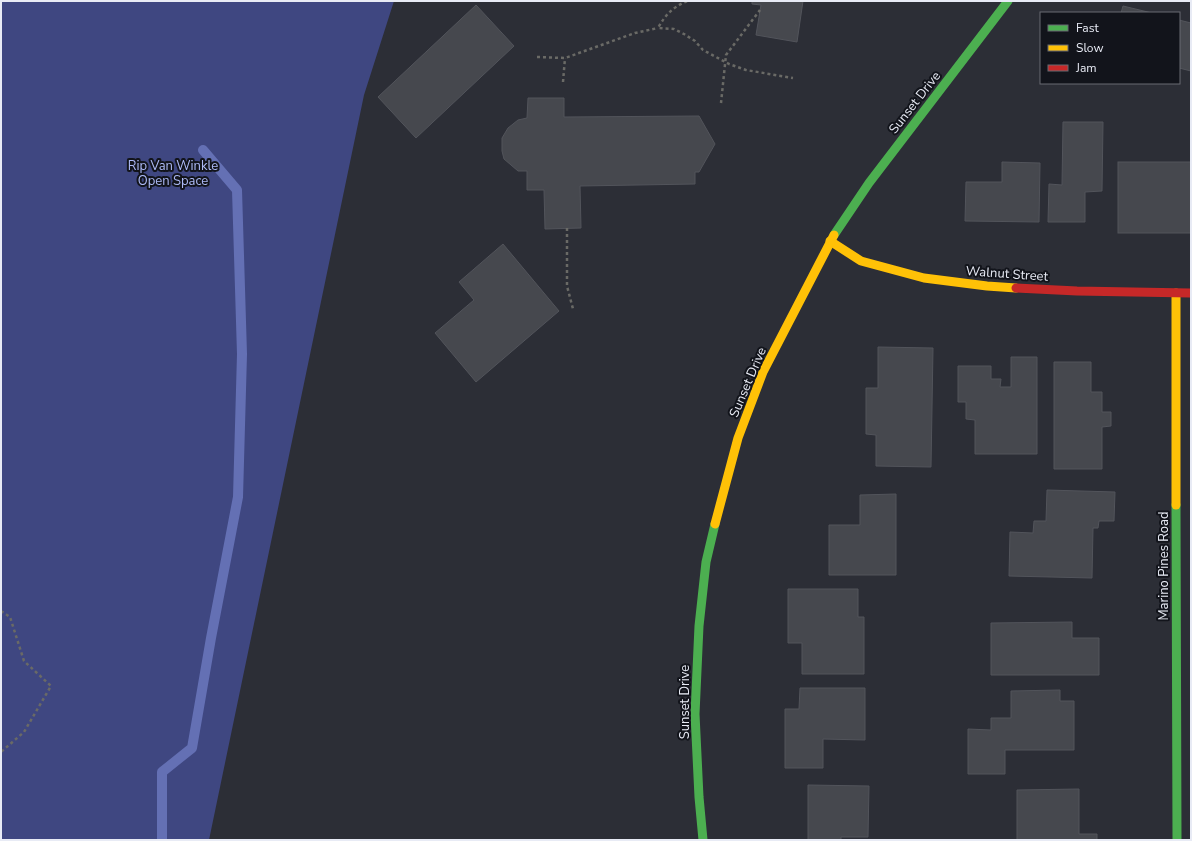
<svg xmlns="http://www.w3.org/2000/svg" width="1192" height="841" font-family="'Nunito Sans',sans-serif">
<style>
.green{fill:#3f4781}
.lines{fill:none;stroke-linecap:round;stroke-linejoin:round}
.stream{stroke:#6470b4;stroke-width:10}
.building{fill:#46484e;stroke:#52545b}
.path{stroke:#6a6a66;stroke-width:2.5;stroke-dasharray:3 3;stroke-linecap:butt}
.fast{stroke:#4caf50;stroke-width:9}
.slow{stroke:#ffc107;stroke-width:9}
.jam{stroke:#c62828;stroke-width:9}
.labels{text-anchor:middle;stroke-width:4;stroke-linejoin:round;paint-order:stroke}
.street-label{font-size:13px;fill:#e8ebf5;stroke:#12141b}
.park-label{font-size:13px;fill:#adbaf6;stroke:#12141b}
</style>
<rect width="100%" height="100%" fill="#2c2e36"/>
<path class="green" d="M 1,1 L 394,1 L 364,95 L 209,840 L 1,840 Z"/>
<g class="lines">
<path class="stream" d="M 162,840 L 162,772 L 192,748 L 211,638 L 238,497 L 242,354 L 237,190 L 203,150"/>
</g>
<g class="building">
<path d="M 752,1 L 803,1 L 797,42 L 756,35 L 761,5 L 752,4 Z"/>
<path d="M 476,5 L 514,46 L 416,138 L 378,97 Z"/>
<path d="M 1123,6 L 1152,13 L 1121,13 Z"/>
<path d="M 1179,20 L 1191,23 L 1191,71 L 1179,68 Z"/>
<path d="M 528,98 L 564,98 L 564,117 L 699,116 L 715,144 L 699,172 L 695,172 L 695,184 L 580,186 L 581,228 L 545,229 L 544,190 L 527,190 L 527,171 L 518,171 L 504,159 L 502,151 L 502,138 L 508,128 L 518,120 L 527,118 Z"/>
<path d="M 1063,122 L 1103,122 L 1102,191 L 1085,192 L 1085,222 L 1048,222 L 1049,184 L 1062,185 Z"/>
<path d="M 1002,162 L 1040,163 L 1039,222 L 965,221 L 966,182 L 1002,182 Z"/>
<rect x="1118" y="162" width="73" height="71"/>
<path d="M 503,244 L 559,311 L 476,382 L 435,333 L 474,300 L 459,282 Z"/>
<path d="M 878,347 L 933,348 L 931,467 L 876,466 L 876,435 L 866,434 L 866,388 L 878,388 Z"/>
<path d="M 1011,357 L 1037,357 L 1037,454 L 975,454 L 975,420 L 966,419 L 966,402 L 958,402 L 958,366 L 991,366 L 991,379 L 1001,379 L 1000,387 L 1011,387 Z"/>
<path d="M 1054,362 L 1091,362 L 1091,392 L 1102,392 L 1102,412 L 1111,412 L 1111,426 L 1102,427 L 1102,469 L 1054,469 Z"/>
<path d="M 1047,490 L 1115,492 L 1114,521 L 1099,521 L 1098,528 L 1093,528 L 1092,578 L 1009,576 L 1010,532 L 1033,533 L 1034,521 L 1046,521 Z"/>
<path d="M 896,494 L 896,575 L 829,575 L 829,525 L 860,525 L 860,495 Z"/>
<path d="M 788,589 L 858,589 L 858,617 L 864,617 L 864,674 L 802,674 L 802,643 L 788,643 Z"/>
<path d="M 1072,622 L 1072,638 L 1099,638 L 1099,675 L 991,675 L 991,623 Z"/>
<path d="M 800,688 L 865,688 L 865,740 L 823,739 L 823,768 L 785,768 L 785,709 L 799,709 Z"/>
<path d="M 1060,690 L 1060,701 L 1074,701 L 1074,750 L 1005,750 L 1005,774 L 968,774 L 968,729 L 991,730 L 991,718 L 1011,718 L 1011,691 Z"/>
<path d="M 808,785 L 869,786 L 868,837 L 841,837 L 841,840 L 808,840 Z"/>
<path d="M 1079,789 L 1079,834 L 1097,834 L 1097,840 L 1017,840 L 1017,790 Z"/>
</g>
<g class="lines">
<g class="path">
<path d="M 687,1 C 672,8 666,14 658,28 L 674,29 L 684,34 L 695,41 L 703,50 L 729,64 L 746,70 L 793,78"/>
<path d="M 537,57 L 565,58 L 635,33 L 658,28"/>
<path d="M 563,82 L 565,58"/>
<path d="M 721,103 L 726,55 L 760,10"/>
<path d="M 567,228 L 567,286 L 573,309"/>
<path d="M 1,611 L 10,617 L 24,661 L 51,686 L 24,732 L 1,752"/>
</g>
<g class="fast">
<path d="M 834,235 L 869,183 L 1008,1"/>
<path d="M 1176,505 L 1177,840"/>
<path d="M 703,840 L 699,797 L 695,714 L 699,626 L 706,562 L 715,524"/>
</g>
<g class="slow">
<path d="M 830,241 L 861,261 L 924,278 L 987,286 L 1016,288"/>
<path d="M 1176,293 L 1176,505"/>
<path d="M 715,524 L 738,438 L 763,372 L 834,235"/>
</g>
<path class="jam" d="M 1016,288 L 1077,291 L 1190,293"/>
</g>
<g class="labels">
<g class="street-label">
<text transform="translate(914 102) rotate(-52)" y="5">Sunset Drive</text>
<text transform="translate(1007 273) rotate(4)" y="5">Walnut Street</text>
<text transform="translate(747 382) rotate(-67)" y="5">Sunset Drive</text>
<text transform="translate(1163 566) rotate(-90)" y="5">Marino Pines Road</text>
<text transform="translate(684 702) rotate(-90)" y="5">Sunset Drive</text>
</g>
<g class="park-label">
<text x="173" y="170">Rip Van Winkle<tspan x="173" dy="15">Open Space</tspan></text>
</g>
</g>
<rect width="1192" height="841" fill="none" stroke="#e8ebf5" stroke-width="4"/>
<rect x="1040" y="12" width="140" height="72" fill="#12141b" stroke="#686a72"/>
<rect x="1048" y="25" width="20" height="6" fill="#4caf50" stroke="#686a72"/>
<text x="1076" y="32" font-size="12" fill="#e8ebf5">Fast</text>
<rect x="1048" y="45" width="20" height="6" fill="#ffc107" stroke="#686a72"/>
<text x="1076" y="52" font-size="12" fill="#e8ebf5">Slow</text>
<rect x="1048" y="65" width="20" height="6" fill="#c62828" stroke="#686a72"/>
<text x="1076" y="72" font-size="12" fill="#e8ebf5">Jam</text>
</svg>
